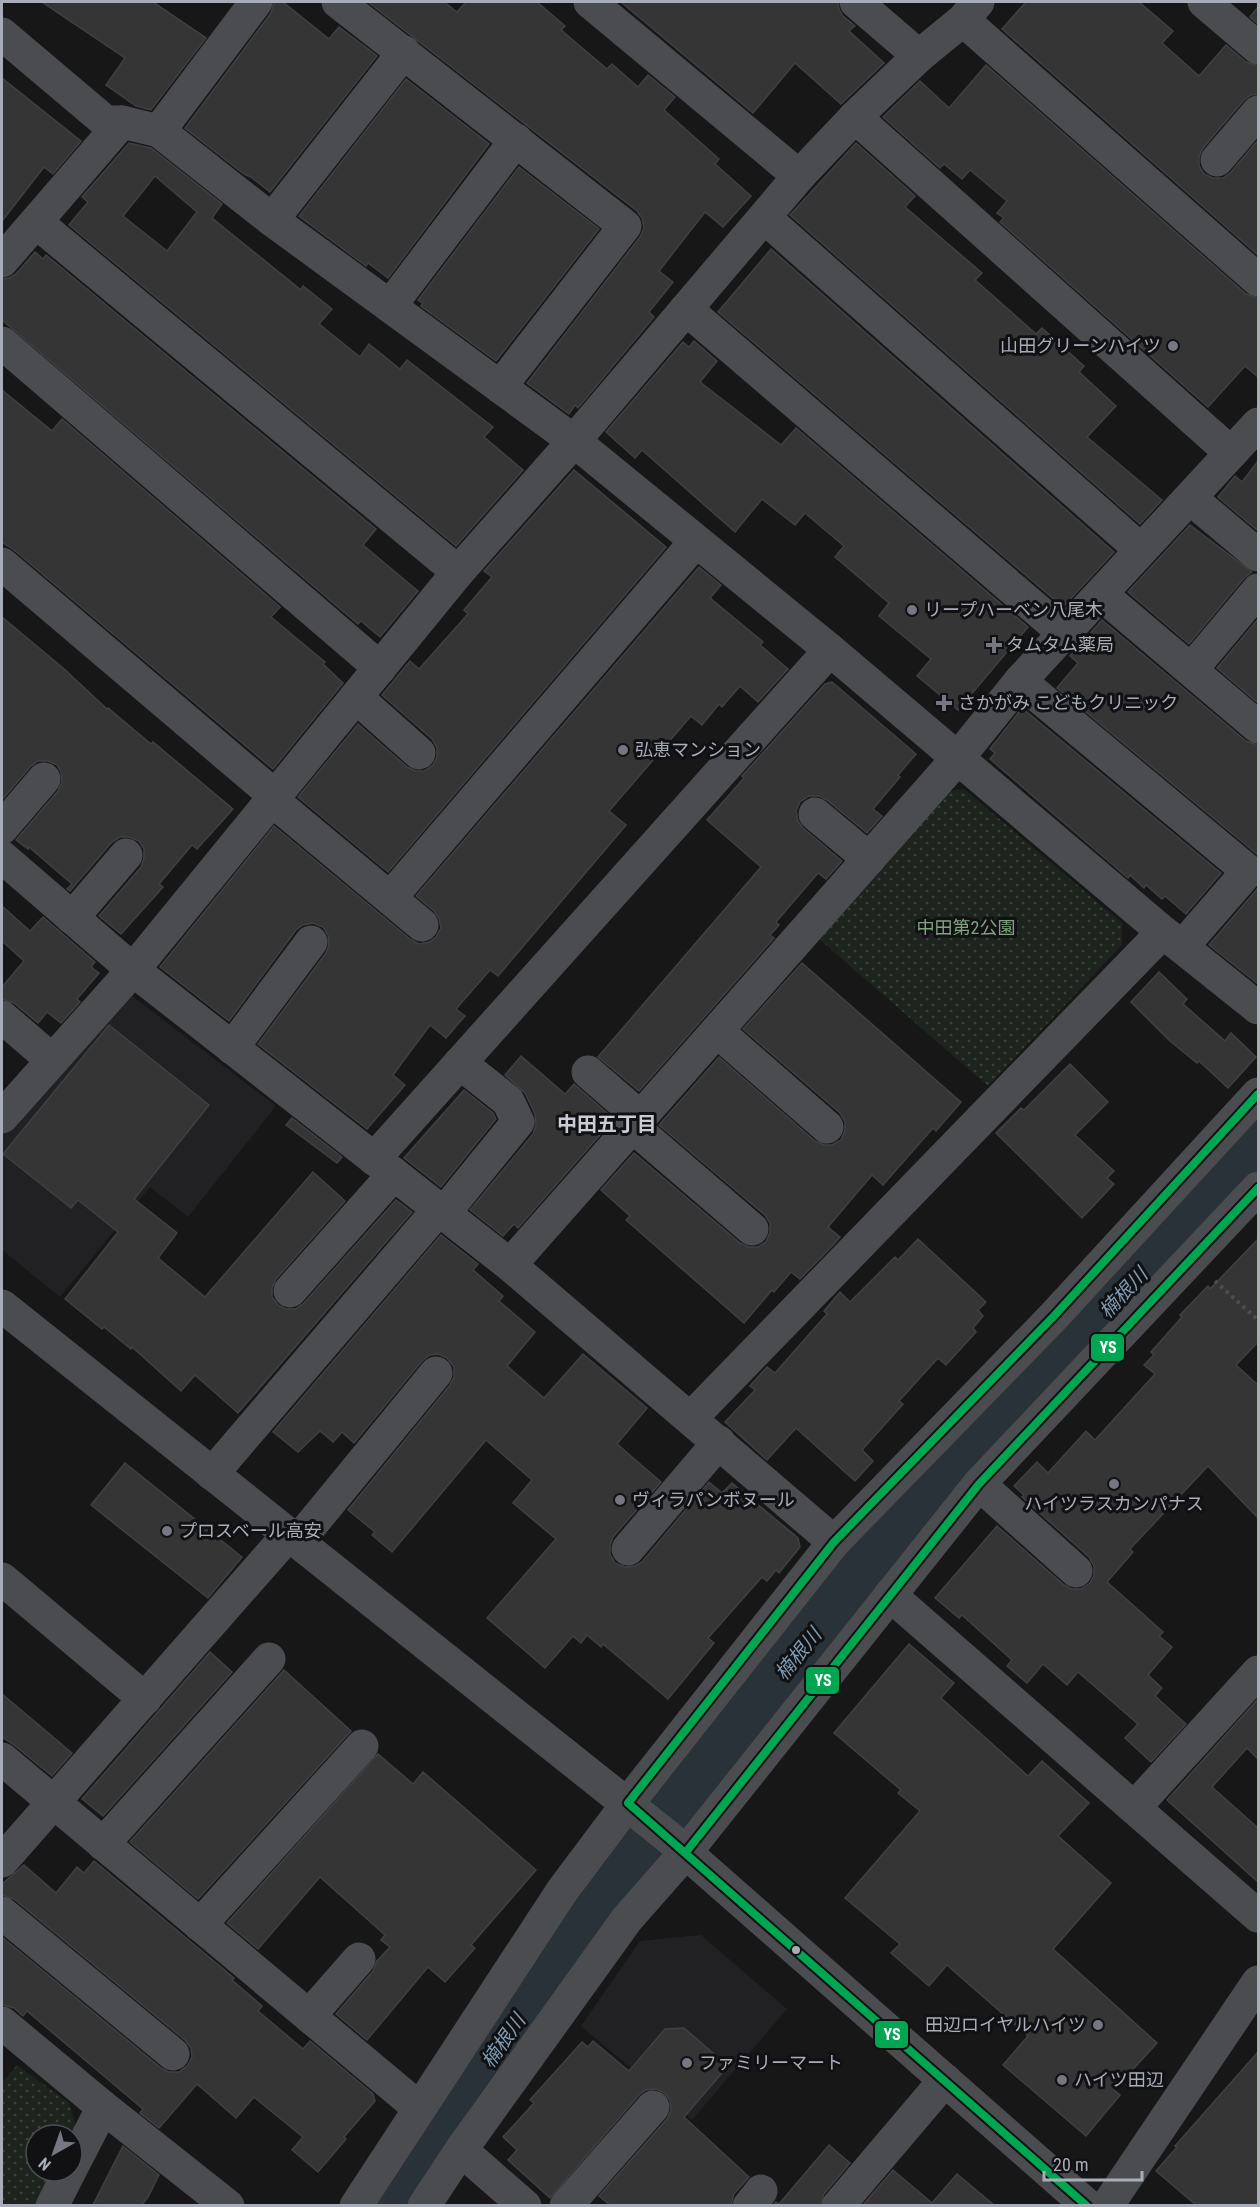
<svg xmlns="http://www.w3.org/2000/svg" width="1260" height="2207" font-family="'Roboto Condensed','Noto Sans JP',sans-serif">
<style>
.built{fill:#212123}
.park{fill:url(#park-dots)}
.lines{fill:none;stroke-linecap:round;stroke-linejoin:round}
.river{stroke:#2a3239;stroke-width:58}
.building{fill:#353536;stroke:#3f4043;stroke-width:1.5;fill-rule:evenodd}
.path{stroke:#4d4e52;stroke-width:4;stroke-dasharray:3 4.5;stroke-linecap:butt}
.minor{stroke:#4b4c50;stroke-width:33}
.bus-1-casing{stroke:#111113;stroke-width:12}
.bus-1{stroke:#00a651;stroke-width:8}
.poi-dot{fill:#757880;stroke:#111113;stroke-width:2}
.bus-dot{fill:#a8adb8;stroke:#111113;stroke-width:2}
.labels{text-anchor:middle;stroke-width:6;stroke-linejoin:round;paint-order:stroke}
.poi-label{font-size:18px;fill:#a8adb8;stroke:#111113;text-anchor:start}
.park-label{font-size:18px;fill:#7fa381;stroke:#111113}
.neighbourhood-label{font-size:20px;font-weight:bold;fill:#c9ccd4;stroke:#111113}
.water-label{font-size:20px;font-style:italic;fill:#7f9bb3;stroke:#111113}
.line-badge{stroke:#111113;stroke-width:2}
.badge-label{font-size:16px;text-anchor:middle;font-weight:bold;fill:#fff}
</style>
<defs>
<pattern id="park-dots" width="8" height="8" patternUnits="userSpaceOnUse" patternTransform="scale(1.5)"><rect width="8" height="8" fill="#1d241e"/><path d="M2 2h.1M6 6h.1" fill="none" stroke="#3b413d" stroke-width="1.8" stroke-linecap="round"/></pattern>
</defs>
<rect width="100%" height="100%" fill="#171717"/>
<g class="built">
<path d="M 131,995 L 276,1106 L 188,1217 L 150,1187 L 60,1297 L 2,1250 L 2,1130 Z"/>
<path d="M 701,1935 L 787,2009 L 692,2120 L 581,2026 L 640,1941 Z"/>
</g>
<g class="park">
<path d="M 964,789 L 1122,923 L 1122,945 L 988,1086 L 819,939 L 942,792 Z"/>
<path d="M 17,2065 L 69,2103 L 76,2126 L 72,2135 L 36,2135 L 36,2171 L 53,2171 L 35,2205 L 2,2206 L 2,2083 Z"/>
</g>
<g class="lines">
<path class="river" d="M 391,2206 L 501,2043 L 623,1873 L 866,1569 L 953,1472 L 1258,1147"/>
</g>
<g class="building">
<path d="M 42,2 L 153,2 L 206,38 L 151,110 L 136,106 L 106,85 L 125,58 Z"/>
<path d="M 274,2 L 283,2 L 329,39 L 339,27 L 377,56 L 270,192 L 251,177 L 244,174 L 185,128 L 271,13 Z"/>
<path d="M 368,2 L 444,2 L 457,12 L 466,2 L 537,2 L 565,26 L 561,30 L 607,69 L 612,64 L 638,87 L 648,75 L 675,97 L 664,110 L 719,159 L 715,164 L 751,196 L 723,227 L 705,212 L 659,271 L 673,282 L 649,312 L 654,317 L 578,408 L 575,405 L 569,414 L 527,383 L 640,237 L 644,228 L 642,218 L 637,211 Z"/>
<path d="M 621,2 L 838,2 L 839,9 L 843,16 L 855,26 L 849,31 L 884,63 L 841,104 L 795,63 L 753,113 Z"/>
<path d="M 1026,2 L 1139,2 L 1173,31 L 1162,43 L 1199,76 L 1226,45 L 1246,62 L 1258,66 L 1258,94 L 1251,95 L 1244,100 L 1203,148 L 1199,157 L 1199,166 L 1204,174 L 1213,178 L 1223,178 L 1231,172 L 1258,140 L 1258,255 L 1002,29 Z"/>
<path d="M 1258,7 L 1258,24 L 1250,17 Z"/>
<path d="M 986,65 L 1246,294 L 1258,298 L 1258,377 L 1245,366 L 1208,407 L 1000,222 L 1004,218 L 997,213 L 1007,201 L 970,170 L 962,179 L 944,164 L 940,168 L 883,117 L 920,81 L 949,108 Z"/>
<path d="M 2,78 L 81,141 L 53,174 L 44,167 L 2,221 Z"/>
<path d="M 406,79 L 489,144 L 388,278 L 368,263 L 366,266 L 299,216 Z"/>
<path d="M 129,143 L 151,148 L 222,204 L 212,218 L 301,290 L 303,286 L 332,309 L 319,324 L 360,357 L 369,344 L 400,369 L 407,360 L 493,427 L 484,437 L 523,470 L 456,546 L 69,225 L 88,202 L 82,197 ZM 155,176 L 197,212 L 167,251 L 123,216 Z"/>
<path d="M 856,143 L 915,196 L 905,207 L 982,273 L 975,280 L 1036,334 L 1042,328 L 1084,366 L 1079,372 L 1116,406 L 1087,437 L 1162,500 L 1140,524 L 790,215 Z"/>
<path d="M 519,167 L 599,229 L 496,361 L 421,306 L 423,303 L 418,300 Z"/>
<path d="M 771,249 L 1114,552 L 1063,607 L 718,312 Z"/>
<path d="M 35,252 L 43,259 L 46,255 L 376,529 L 363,545 L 418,591 L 380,637 L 361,621 L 358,624 L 2,320 L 2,279 L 9,278 L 16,274 Z"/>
<path d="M 694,341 L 717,361 L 700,382 L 781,445 L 796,428 L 1028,627 L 958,710 L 917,676 L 931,659 L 879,616 L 889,603 L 835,557 L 844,546 L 805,513 L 795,525 L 762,499 L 735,532 L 642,450 L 635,458 L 606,432 L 683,342 L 689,347 Z"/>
<path d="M 2,390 L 52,431 L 62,419 L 280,607 L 271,617 L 325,662 L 323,664 L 343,683 L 273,769 L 14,550 L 2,542 Z"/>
<path d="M 1258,461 L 1258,531 L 1218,497 L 1235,476 L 1242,482 Z"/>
<path d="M 574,470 L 666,547 L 388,872 L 298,797 L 358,724 L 407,767 L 416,771 L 424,771 L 433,765 L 437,757 L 437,748 L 432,739 L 382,695 L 410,661 L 419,669 L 468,614 L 464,610 L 492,577 L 484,571 Z"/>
<path d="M 1190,525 L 1252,572 L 1244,578 L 1189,644 L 1128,592 Z"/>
<path d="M 699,567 L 721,585 L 710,598 L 763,642 L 760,645 L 788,669 L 758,702 L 740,686 L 722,707 L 719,704 L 702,725 L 691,716 L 609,811 L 626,825 L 498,976 L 490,970 L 456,1009 L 465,1016 L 446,1038 L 430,1025 L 393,1075 L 405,1085 L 367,1129 L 258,1044 L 326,953 L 329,945 L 328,935 L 323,927 L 313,923 L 303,925 L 296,930 L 229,1021 L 160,967 L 274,826 L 410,939 L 419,944 L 429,942 L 436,937 L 441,928 L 439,918 L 434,911 L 416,896 Z"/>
<path d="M 2,617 L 63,668 L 107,709 L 108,708 L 151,744 L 153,742 L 233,809 L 197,849 L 192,845 L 159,884 L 163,887 L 121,934 L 99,916 L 141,867 L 144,858 L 144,849 L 139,841 L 129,837 L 120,837 L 112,842 L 70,891 L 67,889 L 72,884 L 29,847 L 28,849 L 16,840 L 58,791 L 62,782 L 61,772 L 57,765 L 48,761 L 38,761 L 30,767 L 2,800 Z"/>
<path d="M 1258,619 L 1258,703 L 1217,668 Z"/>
<path d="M 1102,620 L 1246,741 L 1258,745 L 1258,855 L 1057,688 L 1078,663 L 1070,656 Z"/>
<path d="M 832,682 L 916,754 L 898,775 L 900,777 L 873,809 L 882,816 L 867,833 L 827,800 L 819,796 L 809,796 L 800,802 L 796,811 L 798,821 L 803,828 L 842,861 L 826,879 L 818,873 L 776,922 L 779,925 L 770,935 L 774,938 L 639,1091 L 598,1057 L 761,867 L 707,820 L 744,778 L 742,776 L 825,684 Z"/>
<path d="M 1022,708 L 1221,873 L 1186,914 L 1165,896 L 1162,899 L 1146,885 L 1144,888 L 1130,875 L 1128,878 L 990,759 L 995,753 L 990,749 Z"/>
<path d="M 1258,888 L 1258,984 L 1209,945 Z"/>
<path d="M 2,906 L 30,931 L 43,917 L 95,962 L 91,967 L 99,973 L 77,999 L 80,1002 L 61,1023 L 47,1012 L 38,1023 L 14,1003 L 2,999 L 2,987 L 24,961 L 2,941 Z"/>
<path d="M 802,963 L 961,1102 L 936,1131 L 933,1128 L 883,1185 L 872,1175 L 828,1227 L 840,1237 L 833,1245 L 800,1279 L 791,1272 L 774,1292 L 772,1290 L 744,1323 L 626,1220 L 630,1216 L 601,1190 L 634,1153 L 740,1243 L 749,1247 L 758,1247 L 766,1242 L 770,1232 L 770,1223 L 765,1215 L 659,1125 L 719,1057 L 815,1141 L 824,1145 L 832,1145 L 841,1140 L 845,1130 L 845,1122 L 840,1113 L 743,1029 Z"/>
<path d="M 1159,972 L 1187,999 L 1183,1004 L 1225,1041 L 1231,1033 L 1256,1057 L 1228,1088 L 1199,1061 L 1197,1063 L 1170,1041 L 1131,1002 Z"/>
<path d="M 109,1025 L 209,1105 L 134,1199 L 177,1233 L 158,1258 L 205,1297 L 313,1172 L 345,1201 L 276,1279 L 272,1288 L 272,1297 L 278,1305 L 286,1309 L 295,1309 L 304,1303 L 396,1200 L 412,1212 L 238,1413 L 195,1375 L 181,1391 L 132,1347 L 131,1349 L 104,1327 L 102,1329 L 65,1299 L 118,1232 L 78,1200 L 71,1208 L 3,1154 Z"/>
<path d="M 521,1056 L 565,1094 L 574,1084 L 614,1119 L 518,1228 L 514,1224 L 503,1236 L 470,1210 L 533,1134 L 536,1125 L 535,1114 L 525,1093 L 505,1075 Z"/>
<path d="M 1070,1064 L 1108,1102 L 1075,1135 L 1114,1171 L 1107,1178 L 1114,1184 L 1082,1218 L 996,1133 L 1021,1108 L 1024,1110 Z"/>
<path d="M 464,1090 L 493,1113 L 496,1119 L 441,1187 L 404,1158 Z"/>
<path d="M 292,1118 L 342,1157 L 337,1163 L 286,1125 Z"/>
<path d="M 441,1235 L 478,1264 L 473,1270 L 503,1296 L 499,1301 L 535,1332 L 507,1366 L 544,1398 L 583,1354 L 647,1408 L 617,1444 L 661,1482 L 613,1537 L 610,1545 L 610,1555 L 615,1563 L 625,1567 L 635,1566 L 642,1562 L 709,1482 L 722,1493 L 732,1483 L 798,1538 L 800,1547 L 779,1573 L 776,1570 L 767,1581 L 762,1577 L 708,1638 L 714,1643 L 668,1699 L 603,1644 L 601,1647 L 587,1635 L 581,1643 L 573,1636 L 545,1668 L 487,1618 L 556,1539 L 513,1503 L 532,1480 L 486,1440 L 392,1552 L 372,1535 L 375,1532 L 348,1510 L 450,1385 L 454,1377 L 454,1367 L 447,1358 L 438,1354 L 430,1355 L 422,1361 L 354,1443 L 342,1432 L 333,1442 L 320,1431 L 298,1452 L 273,1432 Z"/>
<path d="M 918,1239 L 986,1302 L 978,1310 L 983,1316 L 973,1328 L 976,1332 L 946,1365 L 938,1358 L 899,1401 L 903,1404 L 862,1450 L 873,1461 L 855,1481 L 796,1428 L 767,1460 L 725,1422 L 755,1390 L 750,1386 L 767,1367 L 775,1373 L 827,1314 L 824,1311 L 840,1292 L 850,1302 L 895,1257 L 898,1260 Z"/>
<path d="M 1258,1239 L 1258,1342 L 1236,1365 L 1258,1385 L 1258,1518 L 1208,1466 L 1130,1549 L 1133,1552 L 1107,1582 L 1163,1632 L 1159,1636 L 1172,1647 L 1148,1675 L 1162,1688 L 1155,1696 L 1186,1724 L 1151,1762 L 1125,1738 L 1138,1724 L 1078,1672 L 1067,1685 L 1043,1664 L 1027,1683 L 1007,1666 L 1012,1660 L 962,1615 L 959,1618 L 935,1598 L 997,1526 L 1064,1585 L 1072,1589 L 1081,1589 L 1090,1583 L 1094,1575 L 1094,1566 L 1089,1557 L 1022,1497 L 1024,1495 L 1014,1486 L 1037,1462 L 1048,1473 L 1086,1431 L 1095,1440 L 1155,1374 L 1144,1365 L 1154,1355 L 1151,1352 L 1182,1317 L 1180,1315 L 1208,1286 L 1210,1289 Z"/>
<path d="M 125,1463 L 242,1557 L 208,1598 L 91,1505 Z"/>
<path d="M 909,1644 L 954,1683 L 941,1698 L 1028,1776 L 1042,1761 L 1089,1803 L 1058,1836 L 1111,1883 L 1053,1949 L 1157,2043 L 1114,2090 L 1120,2095 L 1086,2136 L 1003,2065 L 1028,2036 L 947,1965 L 929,1986 L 891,1953 L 900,1944 L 845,1898 L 920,1811 L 898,1793 L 901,1790 L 834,1733 Z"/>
<path d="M 210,1652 L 232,1672 L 103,1816 L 82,1799 Z"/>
<path d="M 284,1670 L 351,1731 L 198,1899 L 130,1842 Z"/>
<path d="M 2,1694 L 72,1753 L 52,1776 L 14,1745 L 2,1737 Z"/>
<path d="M 1258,1699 L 1258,1759 L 1247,1748 L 1212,1787 L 1258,1828 L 1258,1882 L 1167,1800 Z"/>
<path d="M 378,1754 L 413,1784 L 423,1772 L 536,1870 L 471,1945 L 475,1948 L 445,1982 L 428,1967 L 367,2040 L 336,2014 L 373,1971 L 377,1961 L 390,1947 L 381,1940 L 385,1935 L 320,1877 L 258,1949 L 227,1923 Z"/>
<path d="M 94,1861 L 234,1978 L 232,1980 L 262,2006 L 258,2011 L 303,2049 L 310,2041 L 373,2094 L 375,2101 L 344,2137 L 346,2139 L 318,2172 L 292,2150 L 303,2137 L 254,2097 L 236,2118 L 197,2084 L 159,2128 L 140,2113 L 143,2109 L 27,2011 L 23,2016 L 14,2008 L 2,2005 L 2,1937 L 161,2068 L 169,2072 L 179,2072 L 188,2065 L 192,2057 L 191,2048 L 185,2040 L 14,1899 L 2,1895 L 2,1884 L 24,1865 L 56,1893 L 77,1867 L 84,1873 Z"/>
<path d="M 684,2028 L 728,2066 L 684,2117 L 749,2177 L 734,2194 L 731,2205 L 610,2205 L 599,2196 L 667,2119 L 671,2110 L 670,2100 L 665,2093 L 656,2089 L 646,2090 L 639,2095 L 550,2198 L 508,2160 L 517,2150 L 503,2137 L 534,2103 L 530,2100 L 582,2042 L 588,2047 L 593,2041 L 629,2071 L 665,2029 Z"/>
<path d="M 1258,2052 L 1258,2205 L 1196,2205 L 1156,2171 L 1177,2147 L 1175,2146 Z"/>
<path d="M 829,2145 L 850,2163 L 824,2194 L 820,2205 L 773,2205 L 776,2202 L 779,2204 Z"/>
<path d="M 123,2146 L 159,2175 L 148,2197 L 142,2205 L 93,2205 Z"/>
<path d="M 893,2170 L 932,2203 L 957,2174 L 994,2205 L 863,2205 Z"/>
</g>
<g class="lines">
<path class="path" d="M 1215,1281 L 1258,1320"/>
<g class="minor">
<path d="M 338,2 L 625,226 L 500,387"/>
<path d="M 590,2 L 799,176"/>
<path d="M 856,2 L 919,56"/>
<path d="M 1204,2 L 1258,48"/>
<path d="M 963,20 L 1258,280"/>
<path d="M 2,34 L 106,122 L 122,122 L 159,131 L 272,220 L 574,441 L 830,650 L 1163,932 L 1258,1008"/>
<path d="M 855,117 L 1231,453"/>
<path d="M 159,131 L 256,2"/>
<path d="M 1217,160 L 1258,112"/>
<path d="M 765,218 L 1141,550"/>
<path d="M 272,220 L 404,52"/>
<path d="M 36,222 L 458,572"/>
<path d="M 2,261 L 122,122"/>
<path d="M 390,306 L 516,140"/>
<path d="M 686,309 L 1064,633"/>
<path d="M 2,343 L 380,668"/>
<path d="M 1190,498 L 1258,555"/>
<path d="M 2,564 L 275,796"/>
<path d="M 1101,594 L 1258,727"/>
<path d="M 1191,670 L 1258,590"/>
<path d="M 1020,681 L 1248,871 L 1182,947"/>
<path d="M 356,697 L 419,753"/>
<path d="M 272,800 L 422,925"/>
<path d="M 815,814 L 869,859"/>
<path d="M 2,828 L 44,779"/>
<path d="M 2,857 L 133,970 L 510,1265 L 834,1542"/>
<path d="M 390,898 L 696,541"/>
<path d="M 72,918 L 126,855"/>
<path d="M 2,1017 L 52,1060"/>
<path d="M 717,1031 L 827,1127"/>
<path d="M 232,1048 L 311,942"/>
<path d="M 588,1072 L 640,1117"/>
<path d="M 2,1117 L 133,970 L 458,572 L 574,441 L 799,176 L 855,117 L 919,56 L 963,20 L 978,2"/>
<path d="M 632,1126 L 752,1229"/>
<path d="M 374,1159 L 830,650"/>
<path d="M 444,1213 L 518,1122 L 508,1101 L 460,1063"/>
<path d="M 510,1265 L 957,759 L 1020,681 L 1258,424"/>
<path d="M 290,1291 L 394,1174"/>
<path d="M 2,1306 L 667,1836 L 1088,2206"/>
<path d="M 691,1418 L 1163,932"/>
<path d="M 212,1474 L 439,1209"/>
<path d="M 979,1484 L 1076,1571"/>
<path d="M 298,1541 L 436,1373"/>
<path d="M 628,1549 L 719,1442"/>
<path d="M 2,1579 L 145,1699"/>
<path d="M 890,1595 L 1258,1916"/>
<path d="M 2,1759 L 419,2108"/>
<path d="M 1135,1807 L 1258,1672"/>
<path d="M 103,1844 L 269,1659"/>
<path d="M 2,1861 L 289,1534"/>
<path d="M 2,1913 L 173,2054"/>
<path d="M 200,1925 L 362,1746"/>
<path d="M 309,2016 L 359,1959"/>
<path d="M 2,2023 L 103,2107 L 228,2206"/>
<path d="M 461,2150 L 525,2206"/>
<path d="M 72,2167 L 103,2107"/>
<path d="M 52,2206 L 70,2171"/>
<path d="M 356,2206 L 562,1891 L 628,1803 L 834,1542 L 1054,1316 L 1258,1094"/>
<path d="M 424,2206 L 461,2150 L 627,1919 L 686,1852 L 979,1484 L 1258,1188"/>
<path d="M 566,2206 L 653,2107"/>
<path d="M 749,2206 L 761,2191"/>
<path d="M 838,2206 L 945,2080"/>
<path d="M 1107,2206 L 1258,1982"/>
</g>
<g class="bus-1-casing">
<g id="bus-1">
<path d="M 686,1852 L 979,1484 L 1258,1188"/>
<path d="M 1087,2206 L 628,1803 L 834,1542 L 1054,1316 L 1258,1094"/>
</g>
</g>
<use href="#bus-1" class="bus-1"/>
</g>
<g class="poi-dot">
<circle cx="1173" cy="346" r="6"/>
<circle cx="912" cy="610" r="6"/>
<path d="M991 636h6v6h6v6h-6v6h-6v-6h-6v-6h6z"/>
<path d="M941 694h6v6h6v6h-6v6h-6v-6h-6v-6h6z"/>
<circle cx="623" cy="750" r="6"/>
<circle cx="1114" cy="1484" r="6"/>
<circle cx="620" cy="1500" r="6"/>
<circle cx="167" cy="1531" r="6"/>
<circle cx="1098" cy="2025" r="6"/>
<circle cx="687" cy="2063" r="6"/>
<circle cx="1062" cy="2080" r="6"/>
</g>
<circle class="bus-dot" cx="796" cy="1950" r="5"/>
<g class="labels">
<g class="poi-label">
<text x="1161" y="352" text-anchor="end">山田グリーンハイツ</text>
<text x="924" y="616">リープハーベン八尾木</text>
<text x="1006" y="651">タムタム薬局</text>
<text x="958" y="709">さかがみ こどもクリニック</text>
<text x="635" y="756">弘恵マンション</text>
<text x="632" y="1506">ヴィラパンボヌール</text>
<text x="1114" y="1510" text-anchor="middle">ハイツラスカンパナス</text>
<text x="179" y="1537">プロスベール高安</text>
<text x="1086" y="2031" text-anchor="end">田辺ロイヤルハイツ</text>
<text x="699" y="2069">ファミリーマート</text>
<text x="1074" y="2086">ハイツ田辺</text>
</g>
<g class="park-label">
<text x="966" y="934">中田第2公園</text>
</g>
<g class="neighbourhood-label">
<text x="607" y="1131">中田五丁目</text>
</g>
<g class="water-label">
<text transform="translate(1123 1293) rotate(-47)" y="7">楠根川</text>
<text transform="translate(798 1654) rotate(-51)" y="7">楠根川</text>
<text transform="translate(503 2041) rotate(-55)" y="7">楠根川</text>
</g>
</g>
<g class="line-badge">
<rect x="1090" y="1333" width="35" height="29" rx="6" fill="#00a651"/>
<rect x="805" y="1666" width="35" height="29" rx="6" fill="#00a651"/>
<rect x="874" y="2020" width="35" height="29" rx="6" fill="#00a651"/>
</g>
<g class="badge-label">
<text x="1108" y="1353">YS</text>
<text x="823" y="1686">YS</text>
<text x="892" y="2040">YS</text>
</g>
<rect width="1260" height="2207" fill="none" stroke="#a8adb8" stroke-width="6"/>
<g transform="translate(54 2153) rotate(220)"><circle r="28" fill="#111113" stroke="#4d4f55" stroke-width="1.5"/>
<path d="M0-4.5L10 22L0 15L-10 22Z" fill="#757880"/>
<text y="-9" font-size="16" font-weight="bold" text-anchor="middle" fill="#a8adb8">N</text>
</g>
<path d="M1044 2171v9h98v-9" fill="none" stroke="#a8adb8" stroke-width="3"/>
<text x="1053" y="2171" font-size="18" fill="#a8adb8" stroke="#111113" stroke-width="4.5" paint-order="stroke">20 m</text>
</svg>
